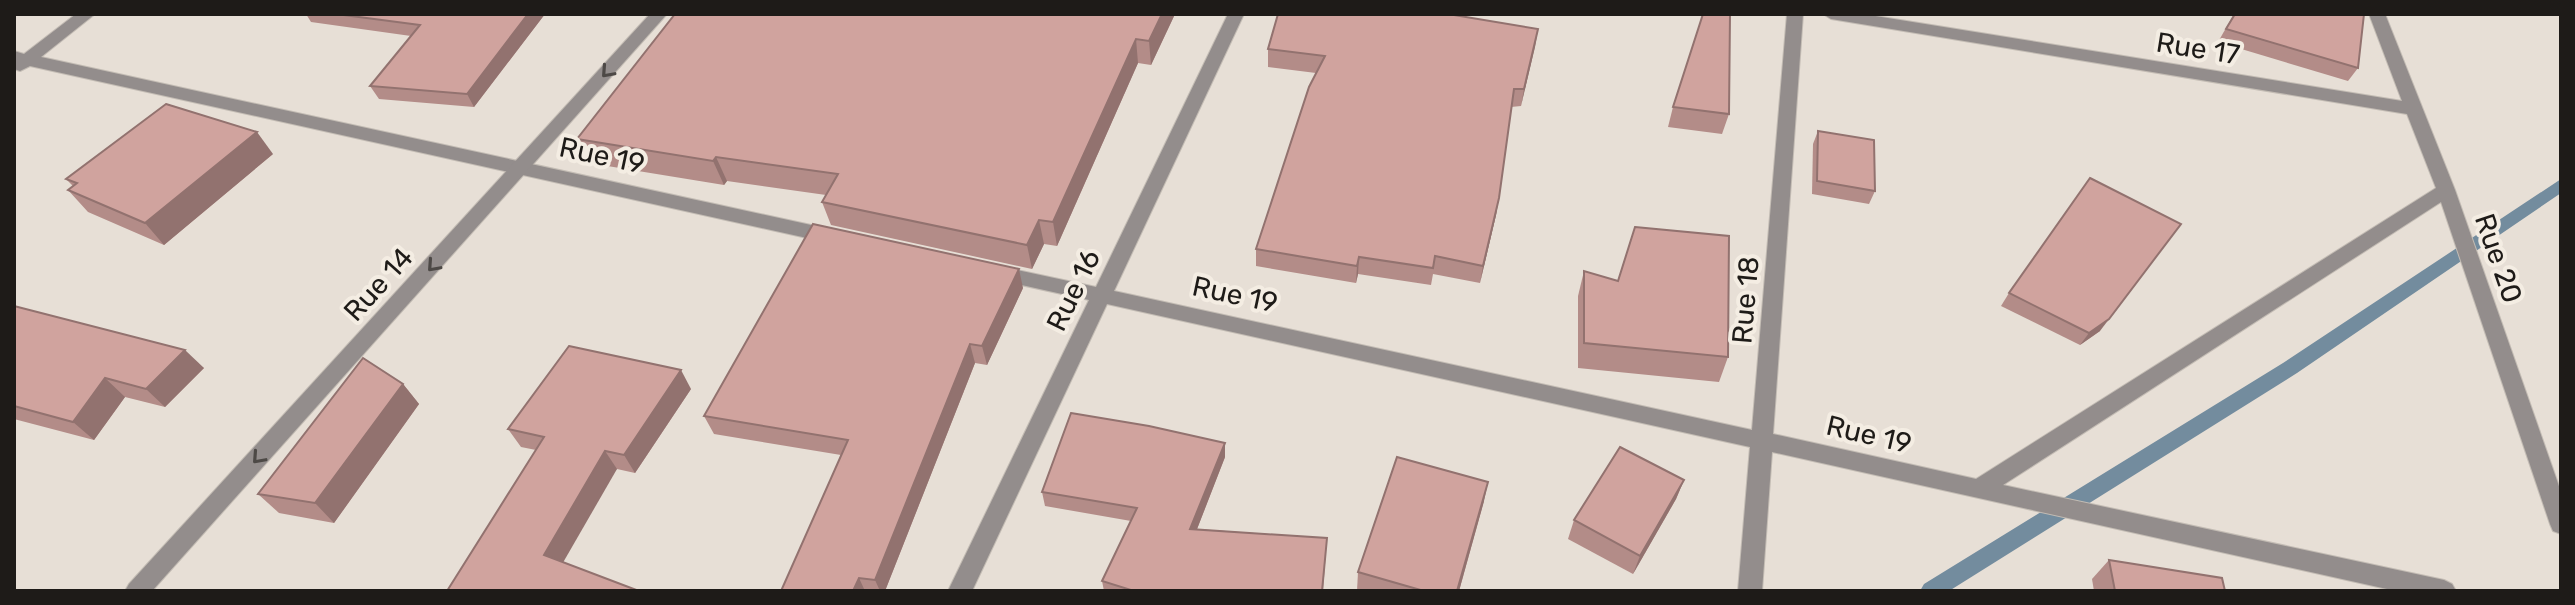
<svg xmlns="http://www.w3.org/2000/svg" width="2575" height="605" font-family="Rubik,sans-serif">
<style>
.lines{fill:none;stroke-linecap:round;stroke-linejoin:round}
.stream{fill:#738c9e;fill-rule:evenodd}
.minor-casing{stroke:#c3bcb4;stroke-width:2}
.tertiary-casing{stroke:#c3bcb4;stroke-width:2}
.minor{fill:#938d8c;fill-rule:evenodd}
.tertiary{fill:#938d8c;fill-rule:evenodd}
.wall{fill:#b38c88}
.shaded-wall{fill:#92726f}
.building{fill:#d0a39e;stroke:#92726f;stroke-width:2}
.oneway{stroke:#4d4946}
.labels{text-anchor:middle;stroke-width:8;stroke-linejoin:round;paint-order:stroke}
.street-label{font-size:28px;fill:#1e1b18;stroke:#f4ede3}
</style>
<rect width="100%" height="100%" fill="#e7dfd6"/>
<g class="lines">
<path class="stream" d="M 2561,179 L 2561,193 L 2297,373 L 1949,591 L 1920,591 L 1924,584 L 2283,363 Z"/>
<g class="minor-casing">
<g id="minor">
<path d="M 76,14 L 95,14 L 41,57 L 834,230 L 844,237 L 834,244 L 30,66 L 20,71 L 14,69 L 14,51 L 24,54 Z"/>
<path d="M 1228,14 L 1244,14 L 1114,291 L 1752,430 L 1787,14 L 1803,14 L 1773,434 L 1976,479 L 2436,188 L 2407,114 L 1831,19 L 1823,14 L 1863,14 L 2402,101 L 2369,14 L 2385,14 L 2455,190 L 2561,492 L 2561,534 L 2553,531 L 2550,524 L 2441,202 L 2003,485 L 2444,580 L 2452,584 L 2456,591 L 2396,591 L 1772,452 L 1762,591 L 1738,591 L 1750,447 L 1107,304 L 972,591 L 948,591 L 1089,300 L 994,279 L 987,277 L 984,272 L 987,267 L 994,265 L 1096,287 Z"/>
</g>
</g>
<g class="tertiary-casing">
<path id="tertiary" d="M 650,14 L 667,14 L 152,591 L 125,591 L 129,584 Z"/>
</g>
<use href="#minor" class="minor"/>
<use href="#tertiary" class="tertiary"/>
</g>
<g class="wall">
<path d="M 306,14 L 545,14 L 474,107 L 379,99 L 370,86 L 411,36 L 311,22 Z"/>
<path d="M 1175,14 L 1151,65 L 1138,63 L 1057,246 L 1044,244 L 1032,269 L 831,225 L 822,202 L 826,195 L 727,181 L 724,185 L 589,163 L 577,139 Z"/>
<path d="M 2234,14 L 2364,14 L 2358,68 L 2348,81 L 2218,42 Z"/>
<path d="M 1538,29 L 1521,106 L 1511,107 L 1496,215 L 1480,283 L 1433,274 L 1431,285 L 1358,274 L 1356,283 L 1256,266 L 1256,249 L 1316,73 L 1268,67 L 1268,49 Z"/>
<path d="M 1673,107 L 1729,114 L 1722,134 L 1668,127 Z"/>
<path d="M 1818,131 L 1875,191 L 1869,204 L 1812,194 L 1813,144 Z"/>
<path d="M 273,154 L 164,245 L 88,212 L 68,190 L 73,186 L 66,179 Z"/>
<path d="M 1584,271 L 1728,357 L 1719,382 L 1578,368 L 1578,296 Z"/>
<path d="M 1023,288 L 987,365 L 975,363 L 885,591 L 781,591 L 841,455 L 714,434 L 704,416 Z"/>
<path d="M 2009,293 L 2100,331 L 2080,345 L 2001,306 Z"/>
<path d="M 14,306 L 204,368 L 165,407 L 125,397 L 94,440 L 14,419 Z"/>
<path d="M 403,384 L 419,404 L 334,523 L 279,513 L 258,494 Z"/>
<path d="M 691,389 L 635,473 L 617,469 L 447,591 L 536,450 L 521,447 L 508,429 Z"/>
<path d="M 1225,457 L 1197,529 L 1327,538 L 1323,591 L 1104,591 L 1102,581 L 1131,521 L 1045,506 L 1042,492 Z"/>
<path d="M 1684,480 L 1676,499 L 1633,574 L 1568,539 L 1574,520 Z"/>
<path d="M 1484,501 L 1459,591 L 1357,591 L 1358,572 Z"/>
<path d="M 2109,560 L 2225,591 L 2094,591 L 2092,579 Z"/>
</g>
<g class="shaded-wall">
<path d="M 528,14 L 545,14 L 474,107 L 467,94 Z"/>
<path d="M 1162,14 L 1175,14 L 1151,65 L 1149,41 Z"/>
<path d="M 1538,29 L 1535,47 L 1521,106 L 1524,89 Z"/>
<path d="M 1136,39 L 1138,63 L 1057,246 L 1053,222 Z"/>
<path d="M 257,132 L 273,154 L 164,245 L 145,223 Z"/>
<path d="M 716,157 L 727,181 L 724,185 L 713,161 Z"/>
<path d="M 1499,198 L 1496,215 L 1480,283 L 1483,266 Z"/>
<path d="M 1039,220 L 1044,244 L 1032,269 L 1027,245 Z"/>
<path d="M 2181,224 L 2100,331 L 2080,345 L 2089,333 Z"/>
<path d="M 1359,257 L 1358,274 L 1356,283 L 1357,266 Z"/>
<path d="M 1019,269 L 1023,288 L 987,365 L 982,346 Z"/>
<path d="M 970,344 L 975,363 L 885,591 L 880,591 L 875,580 Z"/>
<path d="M 185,350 L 204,368 L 165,407 L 146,389 Z"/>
<path d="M 681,370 L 691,389 L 635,473 L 624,455 Z"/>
<path d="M 105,378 L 125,397 L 94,440 L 73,422 Z"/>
<path d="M 403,384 L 419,404 L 334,523 L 315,503 Z"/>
<path d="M 1225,443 L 1225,457 L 1192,542 L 1190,529 Z"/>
<path d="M 605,451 L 617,469 L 557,573 L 544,555 Z"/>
<path d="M 1684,480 L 1676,499 L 1633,574 L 1640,556 Z"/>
<path d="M 1488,482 L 1484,501 L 1459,591 L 1457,591 Z"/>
<path d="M 859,578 L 865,591 L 853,591 Z"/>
</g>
<g class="building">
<path d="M 336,14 L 528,14 L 467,94 L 370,86 L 420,25 Z"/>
<path d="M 675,14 L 1162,14 L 1149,41 L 1136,39 L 1053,222 L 1039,220 L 1027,245 L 822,202 L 838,174 L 716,157 L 713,161 L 577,139 Z"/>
<path d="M 1278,14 L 1448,14 L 1538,29 L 1524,89 L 1514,89 L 1499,198 L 1483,266 L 1435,256 L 1433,268 L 1359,257 L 1357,266 L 1256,249 L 1309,87 L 1325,56 L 1268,49 Z"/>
<path d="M 1703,14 L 1730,14 L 1729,114 L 1673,107 Z"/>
<path d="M 2235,14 L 2364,14 L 2358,68 L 2226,29 Z"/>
<path d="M 166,104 L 257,132 L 145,223 L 68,190 L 77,183 L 66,179 Z"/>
<path d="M 1818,131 L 1874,140 L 1875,191 L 1817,181 Z"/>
<path d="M 2090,178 L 2181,224 L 2109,319 L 2089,333 L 2009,293 Z"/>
<path d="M 813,224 L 1019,269 L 982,346 L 970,344 L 875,580 L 859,578 L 853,591 L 781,591 L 848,440 L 704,416 Z"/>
<path d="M 1635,227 L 1729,236 L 1728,357 L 1584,343 L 1584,271 L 1618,281 Z"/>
<path d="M 14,306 L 185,350 L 146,389 L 105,378 L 73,422 L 14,406 Z"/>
<path d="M 569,346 L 681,370 L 624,455 L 605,451 L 544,555 L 639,591 L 447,591 L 544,437 L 508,429 Z"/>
<path d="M 363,358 L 403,384 L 315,503 L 258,494 Z"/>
<path d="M 1071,413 L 1149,426 L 1225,443 L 1190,529 L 1327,538 L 1322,591 L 1134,591 L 1102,581 L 1137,508 L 1042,492 Z"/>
<path d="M 1620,447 L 1684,480 L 1640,556 L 1574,520 Z"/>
<path d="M 1397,457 L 1488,482 L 1457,591 L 1424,591 L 1358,572 Z"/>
<path d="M 2109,560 L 2222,578 L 2225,591 L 2115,591 Z"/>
</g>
<defs><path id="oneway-chevron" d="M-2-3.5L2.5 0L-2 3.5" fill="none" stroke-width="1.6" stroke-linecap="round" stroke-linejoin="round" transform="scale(2)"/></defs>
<g class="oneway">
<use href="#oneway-chevron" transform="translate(607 72) rotate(132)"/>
<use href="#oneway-chevron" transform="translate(433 266) rotate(132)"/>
<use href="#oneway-chevron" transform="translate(258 458) rotate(132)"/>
</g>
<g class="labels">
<g class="street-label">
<text transform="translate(2198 48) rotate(9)" y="10">Rue 17</text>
<text transform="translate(602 155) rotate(12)" y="10">Rue 19</text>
<text transform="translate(2499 258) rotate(71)" y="10">Rue 20</text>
<text transform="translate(378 284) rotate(-48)" y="10">Rue 14</text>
<text transform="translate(1073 290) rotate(-64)" y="10">Rue 16</text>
<text transform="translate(1235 294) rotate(12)" y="10">Rue 19</text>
<text transform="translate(1745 300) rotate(-85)" y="10">Rue 18</text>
<text transform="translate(1869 434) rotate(13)" y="10">Rue 19</text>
</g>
</g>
<rect width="2575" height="605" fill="none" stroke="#1e1b18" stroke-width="32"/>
</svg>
